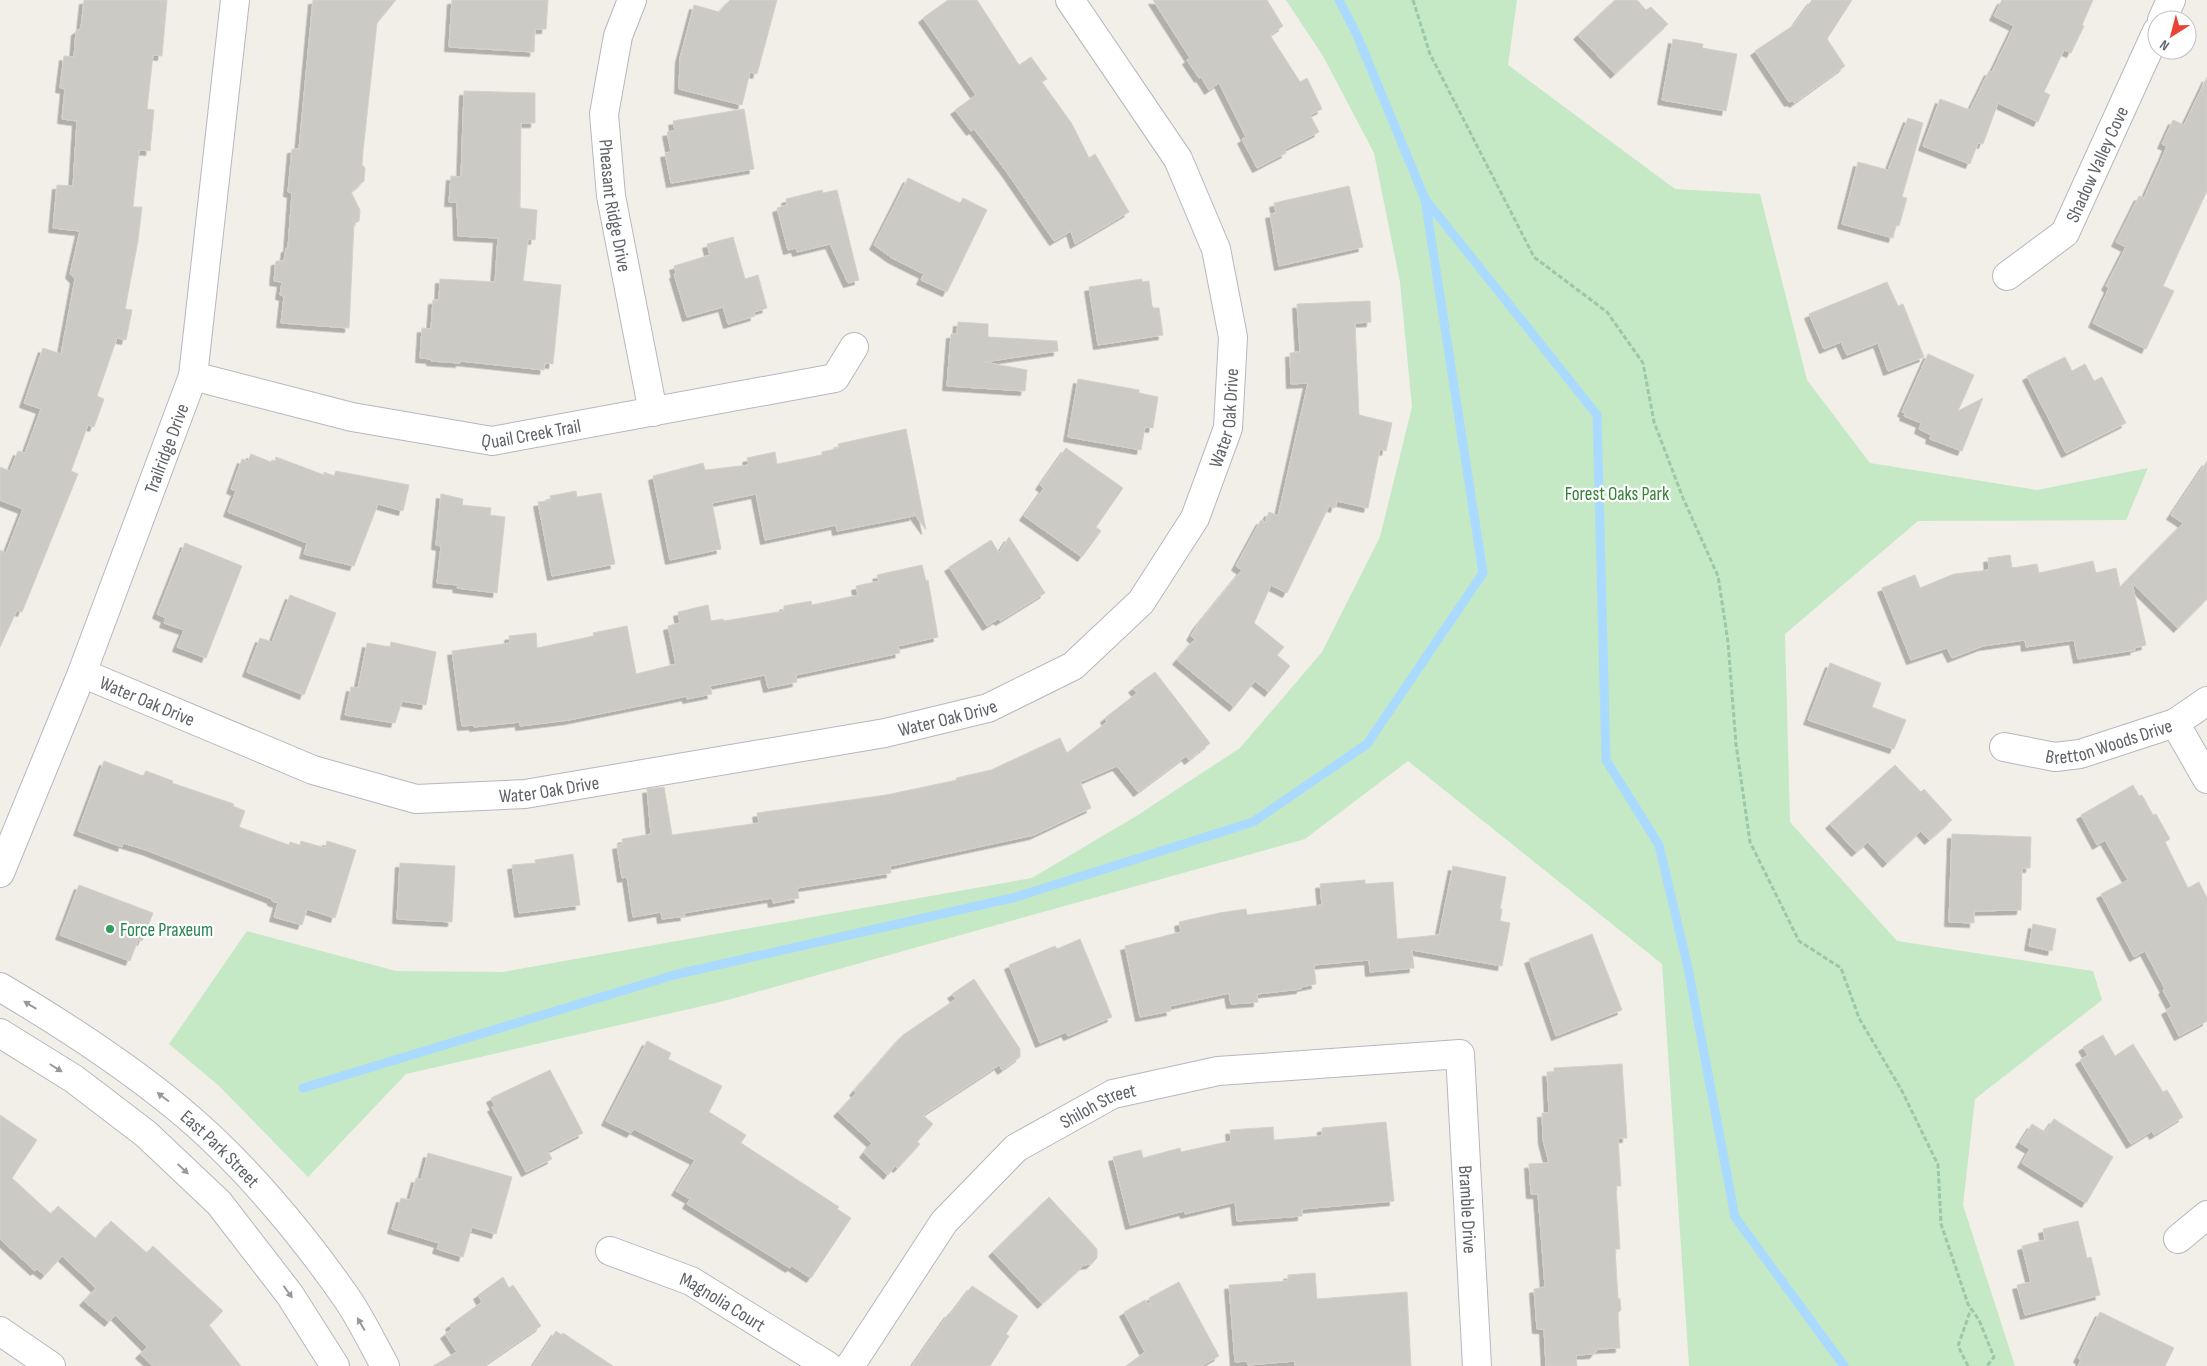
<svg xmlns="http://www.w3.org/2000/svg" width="2207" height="1366" font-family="'Sofia Sans Condensed',sans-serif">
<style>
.green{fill:#c5e8c5}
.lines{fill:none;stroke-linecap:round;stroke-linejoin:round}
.stream{stroke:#aadaff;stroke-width:9}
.building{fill:#cccac5;stroke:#d6d1c6;filter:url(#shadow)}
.minor-casing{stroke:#b5b8bc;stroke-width:30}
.tertiary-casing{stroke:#b5b8bc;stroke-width:30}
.path{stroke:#9cc7a9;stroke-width:3;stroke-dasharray:5 2.5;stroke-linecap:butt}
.minor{stroke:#fff;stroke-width:28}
.tertiary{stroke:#fff;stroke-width:28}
.oneway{fill:#979a9d}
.leisure-dot{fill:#2e9e5b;stroke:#fff;stroke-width:2}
.labels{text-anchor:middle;stroke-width:4.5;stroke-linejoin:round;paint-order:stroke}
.street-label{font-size:19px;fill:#5f6368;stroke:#fff}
.park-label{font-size:19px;fill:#348238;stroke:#fff}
.leisure-label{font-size:19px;fill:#27864d;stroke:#fff;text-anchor:start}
</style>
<defs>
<filter id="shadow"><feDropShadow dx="-4.5" dy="4.5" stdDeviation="0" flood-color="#0004"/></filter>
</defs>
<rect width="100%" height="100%" fill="#f1efe8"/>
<path class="green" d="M 1286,0 L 1517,0 L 1508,65 L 1675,189 L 1760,194 L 1807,380 L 1870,463 L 2037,490 L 2148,468 L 2126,520 L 1918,521 L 1785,634 L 1790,822 L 1897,941 L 2093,971 L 2102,1000 L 1975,1099 L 1963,1205 L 2015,1366 L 1689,1366 L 1662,964 L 1408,761 L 1305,839 L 724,1001 L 406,1074 L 308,1177 L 218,1085 L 169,1044 L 247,931 L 396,971 L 503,972 L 1032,878 L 1138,815 L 1240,748 L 1322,652 L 1380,537 L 1412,407 L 1400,282 L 1374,153 L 1323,56 Z"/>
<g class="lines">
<g class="stream">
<path d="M 1339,0 L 1357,35 L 1425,199 L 1597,415 L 1606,760 L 1659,845 L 1688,968 L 1735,1217 L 1844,1366"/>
<path d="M 303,1088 L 674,975 L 1016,897 L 1253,822 L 1367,744 L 1483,573 L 1425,199"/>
</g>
</g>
<g class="building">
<path d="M 84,0 L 167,0 L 162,56 L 153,55 L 147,109 L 154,110 L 150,151 L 139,150 L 133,207 L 142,207 L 138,241 L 125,309 L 132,310 L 126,340 L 117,338 L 97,396 L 104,399 L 94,427 L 88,425 L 71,471 L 78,474 L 22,612 L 17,610 L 0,647 L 0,550 L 6,553 L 23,509 L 0,500 L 0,467 L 10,471 L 18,451 L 25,453 L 41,409 L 24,403 L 43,348 L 61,354 L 75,279 L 70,274 L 80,231 L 53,228 L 57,185 L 73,186 L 77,121 L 62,119 L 65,89 L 60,88 L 64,56 L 74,57 L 76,31 L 81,28 Z"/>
<path d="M 313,0 L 396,0 L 377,23 L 363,151 L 362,165 L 365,168 L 364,181 L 351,192 L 360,210 L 359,221 L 354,224 L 349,328 L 281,323 L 284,296 L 280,295 L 282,282 L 274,281 L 276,261 L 284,261 L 286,248 L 288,248 L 292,193 L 288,192 L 292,149 L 299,149 Z"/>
<path d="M 452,0 L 548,0 L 546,29 L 535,29 L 534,52 L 449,47 Z"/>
<path d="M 730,0 L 777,0 L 757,74 L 750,72 L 742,105 L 679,89 L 680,58 L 694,5 L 719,12 Z"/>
<path d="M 948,0 L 977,0 L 1019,65 L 1031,57 L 1047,79 L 1042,82 L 1072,124 L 1089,158 L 1095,154 L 1129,212 L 1075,244 L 1071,231 L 1054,241 L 1006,171 L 974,129 L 971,131 L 955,110 L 976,95 L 923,18 Z"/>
<path d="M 1153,0 L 1267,0 L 1283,26 L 1270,35 L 1300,82 L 1307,78 L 1322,109 L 1310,115 L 1319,132 L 1285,149 L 1286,153 L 1257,168 L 1242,139 L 1246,137 L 1219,83 L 1209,90 L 1201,77 L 1199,78 L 1187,60 L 1190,58 Z"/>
<path d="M 1615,0 L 1637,0 L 1646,10 L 1651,7 L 1668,24 L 1615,74 L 1578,35 Z"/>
<path d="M 1812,0 L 1852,0 L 1827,39 L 1845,66 L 1794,103 L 1792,101 L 1789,102 L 1755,51 L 1794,25 Z"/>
<path d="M 2002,0 L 2093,0 L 2082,25 L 2084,26 L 2071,53 L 2064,50 L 2044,92 L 2050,95 L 2038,122 L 1998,103 L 1983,144 L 1978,143 L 1970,164 L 1923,146 L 1940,99 L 1970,110 L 1989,71 L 1992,72 L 2014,26 L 1994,16 Z"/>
<path d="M 1673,39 L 1703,44 L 1702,48 L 1737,54 L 1726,111 L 1662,100 Z"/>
<path d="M 2207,77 L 2207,191 L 2163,286 L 2174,291 L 2146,349 L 2093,323 L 2109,288 L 2106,286 L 2126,247 L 2116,242 L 2139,196 L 2144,198 L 2163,156 L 2167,146 L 2162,144 L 2173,120 L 2184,125 Z"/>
<path d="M 464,91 L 535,93 L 535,123 L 521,123 L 520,208 L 537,210 L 535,240 L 528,239 L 523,281 L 561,285 L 553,364 L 545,363 L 544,370 L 460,361 L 460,363 L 431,361 L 431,359 L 420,358 L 422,328 L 431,329 L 433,300 L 439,300 L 440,279 L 495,282 L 498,238 L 458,236 L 457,202 L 449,202 L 451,176 L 461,177 Z"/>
<path d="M 744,109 L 754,169 L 671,183 L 665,153 L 671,152 L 667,132 L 675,131 L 673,121 Z"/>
<path d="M 1908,118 L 1923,123 L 1902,197 L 1907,198 L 1899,226 L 1896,225 L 1893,238 L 1842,224 L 1858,162 L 1888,170 Z"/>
<path d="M 908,178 L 960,203 L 963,198 L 987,210 L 947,292 L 921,280 L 924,274 L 892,258 L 874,245 Z"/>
<path d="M 1349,186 L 1363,247 L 1279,266 L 1270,214 L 1276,213 L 1274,203 Z"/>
<path d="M 822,190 L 823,193 L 837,190 L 859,280 L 848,283 L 830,244 L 797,252 L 796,248 L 788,250 L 777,208 L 787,205 L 786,199 Z"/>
<path d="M 733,237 L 745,279 L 758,275 L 767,308 L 754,312 L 755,316 L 728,324 L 723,307 L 687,317 L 674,274 L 676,273 L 674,266 L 710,255 L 707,244 Z"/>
<path d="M 1142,279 L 1142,282 L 1149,281 L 1152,306 L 1154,308 L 1159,308 L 1163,335 L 1098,345 L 1089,287 Z"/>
<path d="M 1887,282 L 1898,306 L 1903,304 L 1924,357 L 1888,371 L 1878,343 L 1847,355 L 1841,342 L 1824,349 L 1809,314 Z"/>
<path d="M 1370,301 L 1371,322 L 1355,323 L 1359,415 L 1392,423 L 1386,451 L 1380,449 L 1368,508 L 1337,501 L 1335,508 L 1329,506 L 1287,593 L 1271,585 L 1254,623 L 1284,647 L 1277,655 L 1290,666 L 1269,692 L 1255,681 L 1234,707 L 1177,660 L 1195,639 L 1191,636 L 1198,624 L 1242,570 L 1236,566 L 1261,520 L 1265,522 L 1269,512 L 1278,516 L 1308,383 L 1291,384 L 1290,353 L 1300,352 L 1297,304 Z"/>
<path d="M 958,322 L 988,324 L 988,337 L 1057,341 L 1058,351 L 984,362 L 1027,370 L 1025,391 L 947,386 L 951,334 L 957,334 Z"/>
<path d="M 1928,354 L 1974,375 L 1958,411 L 1983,398 L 1962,451 L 1930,439 L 1931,435 L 1919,429 L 1921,423 L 1904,416 L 1905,413 L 1902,412 Z"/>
<path d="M 2065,357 L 2072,371 L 2085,364 L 2094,381 L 2102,377 L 2126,423 L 2066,453 L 2027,376 Z"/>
<path d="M 1078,379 L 1139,390 L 1139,393 L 1158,397 L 1153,428 L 1145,427 L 1141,450 L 1068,437 Z"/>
<path d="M 906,429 L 926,530 L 913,512 L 914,516 L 837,531 L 836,525 L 765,540 L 756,494 L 712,503 L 721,549 L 670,560 L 653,476 L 703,463 L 705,470 L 749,465 L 747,458 L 775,452 L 777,464 L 822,455 L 822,452 L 839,448 L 838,444 Z"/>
<path d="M 1066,448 L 1123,488 L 1096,527 L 1101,531 L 1082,557 L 1024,516 L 1044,488 L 1040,485 Z"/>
<path d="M 251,454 L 271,462 L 272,460 L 275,461 L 276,457 L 324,475 L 324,472 L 334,476 L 336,471 L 409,485 L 403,511 L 378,504 L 354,566 L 304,554 L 307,543 L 228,512 L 236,491 L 231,489 L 242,459 L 248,461 Z"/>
<path d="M 2207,461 L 2207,599 L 2178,628 L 2132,583 L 2146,645 L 2134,648 L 2135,650 L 2078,659 L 2074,640 L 2026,647 L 2025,640 L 1983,646 L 1952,658 L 1947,648 L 1911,660 L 1882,588 L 1915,575 L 1920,588 L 1954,574 L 1989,570 L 1988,558 L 2010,555 L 2012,568 L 2037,564 L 2039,573 L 2093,561 L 2096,573 L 2116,568 L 2120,587 L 2183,523 L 2171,515 Z"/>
<path d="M 576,491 L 577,497 L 601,493 L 615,564 L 552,576 L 538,502 L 551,501 L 550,496 Z"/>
<path d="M 441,494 L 463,499 L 462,505 L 491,508 L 490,515 L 505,517 L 497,593 L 457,588 L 458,585 L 437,583 L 441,546 L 436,545 Z"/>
<path d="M 1009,537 L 1045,593 L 1000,621 L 998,619 L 987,626 L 949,567 L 991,540 L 999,553 Z"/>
<path d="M 185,543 L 242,566 L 206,658 L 177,647 L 184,630 L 164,623 L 166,618 L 157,614 Z"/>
<path d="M 922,565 L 926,581 L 928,580 L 938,637 L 898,646 L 900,653 L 796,675 L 797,682 L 768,688 L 765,675 L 710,686 L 712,694 L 687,699 L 687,696 L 673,699 L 569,720 L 520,726 L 520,722 L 474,727 L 474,725 L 462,726 L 452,651 L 510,643 L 509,636 L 536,633 L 537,648 L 594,636 L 593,633 L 627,626 L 636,674 L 676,664 L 668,626 L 680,623 L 678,612 L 708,605 L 711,621 L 723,619 L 724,621 L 784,611 L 784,606 L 811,601 L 812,605 L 858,595 L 856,586 L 879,581 L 877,575 Z"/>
<path d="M 290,595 L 336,613 L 304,695 L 247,672 L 260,638 L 272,642 Z"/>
<path d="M 391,642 L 436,652 L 426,705 L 402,701 L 395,723 L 345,715 L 351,687 L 358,688 L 367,643 L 390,647 Z"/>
<path d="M 1830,663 L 1881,683 L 1872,707 L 1906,720 L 1894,749 L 1808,720 Z"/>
<path d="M 1155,672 L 1210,743 L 1189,760 L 1186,756 L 1138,792 L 1117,766 L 1080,782 L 1091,808 L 1034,835 L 890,866 L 891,873 L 797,888 L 799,898 L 773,903 L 772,898 L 684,913 L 685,916 L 662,919 L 661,912 L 633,917 L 627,877 L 622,878 L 617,845 L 623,844 L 622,839 L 651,834 L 647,789 L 664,787 L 672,835 L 759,823 L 757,813 L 886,795 L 957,780 L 956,778 L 991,770 L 1060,738 L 1067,753 L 1107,722 L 1105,718 L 1137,693 L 1133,688 Z"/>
<path d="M 104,761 L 143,776 L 146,771 L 173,781 L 172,783 L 234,804 L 233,806 L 245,811 L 239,827 L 289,845 L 290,842 L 300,845 L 301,841 L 325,848 L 327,841 L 356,850 L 335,918 L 307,909 L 302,925 L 274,917 L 278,903 L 272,901 L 272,899 L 146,850 L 123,843 L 122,847 L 78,831 Z"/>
<path d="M 1895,765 L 1921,792 L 1924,789 L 1952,820 L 1929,840 L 1921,831 L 1887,863 L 1868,842 L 1856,852 L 1830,824 Z"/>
<path d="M 2133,785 L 2139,796 L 2142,795 L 2153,815 L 2156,814 L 2170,839 L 2165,842 L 2188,888 L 2199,882 L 2207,898 L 2207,1021 L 2179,1036 L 2166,1010 L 2172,1007 L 2163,990 L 2165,989 L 2145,951 L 2134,957 L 2101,894 L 2128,880 L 2105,840 L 2097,845 L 2081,815 Z"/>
<path d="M 1952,834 L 2031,837 L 2030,868 L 2022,868 L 2021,910 L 1974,911 L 1974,923 L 1949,922 Z"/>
<path d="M 573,854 L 580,905 L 519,913 L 512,865 L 536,863 L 535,860 Z"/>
<path d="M 400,863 L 455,866 L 452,922 L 397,919 Z"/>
<path d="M 1453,866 L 1506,877 L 1500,909 L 1502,909 L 1500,921 L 1510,923 L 1502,966 L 1412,950 L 1414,968 L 1370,972 L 1369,960 L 1314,965 L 1316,984 L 1301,987 L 1301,989 L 1257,994 L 1258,1002 L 1231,1004 L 1229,993 L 1170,1006 L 1171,1011 L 1140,1017 L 1125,946 L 1181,932 L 1179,922 L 1219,913 L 1246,909 L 1247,915 L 1322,905 L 1320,884 L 1365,880 L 1365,884 L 1393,882 L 1397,939 L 1439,935 Z"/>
<path d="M 79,885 L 153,913 L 142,941 L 138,940 L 130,961 L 60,935 Z"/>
<path d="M 2033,924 L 2056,929 L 2052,951 L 2029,946 Z"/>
<path d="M 1592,934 L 1622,1010 L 1556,1036 L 1529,959 Z"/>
<path d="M 1080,939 L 1112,1017 L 1068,1036 L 1066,1032 L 1040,1043 L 1009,965 L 1055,946 L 1057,949 Z"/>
<path d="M 974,979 L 1020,1049 L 1020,1057 L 1002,1070 L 999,1065 L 923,1115 L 933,1124 L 917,1142 L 920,1144 L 898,1168 L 895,1166 L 888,1175 L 864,1153 L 872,1143 L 838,1112 L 856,1093 L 854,1091 L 903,1035 L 956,999 L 952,994 Z"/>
<path d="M 2103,1035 L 2115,1056 L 2133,1044 L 2163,1092 L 2167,1090 L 2183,1117 L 2154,1135 L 2152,1131 L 2131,1144 L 2080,1060 L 2088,1055 L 2083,1047 Z"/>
<path d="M 647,1041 L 671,1053 L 668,1059 L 722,1086 L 709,1112 L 746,1135 L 741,1143 L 839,1207 L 837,1209 L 851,1218 L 811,1278 L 792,1266 L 790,1268 L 687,1204 L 690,1199 L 676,1191 L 695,1160 L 634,1129 L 631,1133 L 606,1121 Z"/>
<path d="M 1622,1064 L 1627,1138 L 1618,1138 L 1621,1186 L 1616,1186 L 1620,1249 L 1615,1249 L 1618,1298 L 1620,1299 L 1621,1310 L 1618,1313 L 1620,1348 L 1598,1349 L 1594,1354 L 1576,1355 L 1577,1366 L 1546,1366 L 1544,1329 L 1537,1329 L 1534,1289 L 1545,1287 L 1538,1194 L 1531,1194 L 1529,1164 L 1549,1163 L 1543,1140 L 1542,1113 L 1549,1113 L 1547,1072 L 1554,1072 L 1554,1068 Z"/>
<path d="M 550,1070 L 583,1133 L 548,1151 L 552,1159 L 526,1172 L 492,1107 L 495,1106 L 491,1098 Z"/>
<path d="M 0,1115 L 37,1140 L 12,1178 L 51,1214 L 58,1206 L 96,1239 L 111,1221 L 147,1253 L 153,1246 L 223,1311 L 209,1325 L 241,1366 L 153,1366 L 140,1354 L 147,1347 L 115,1315 L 109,1322 L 84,1301 L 96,1288 L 62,1256 L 45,1275 L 37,1269 L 35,1271 L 0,1239 Z"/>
<path d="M 2054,1119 L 2113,1157 L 2086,1203 L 2022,1163 L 2030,1149 L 2020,1143 L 2032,1124 L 2045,1132 Z"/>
<path d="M 1386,1122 L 1394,1201 L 1302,1209 L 1302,1216 L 1237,1221 L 1235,1202 L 1185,1214 L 1184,1211 L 1130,1225 L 1113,1157 L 1141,1150 L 1143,1158 L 1180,1148 L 1181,1152 L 1231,1141 L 1230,1130 L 1273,1127 L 1274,1140 L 1322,1136 L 1322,1128 Z"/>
<path d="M 428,1153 L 512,1177 L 496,1234 L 472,1227 L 463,1257 L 437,1249 L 439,1243 L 392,1229 L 401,1198 L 410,1200 L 416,1178 L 421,1180 Z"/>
<path d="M 1049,1197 L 1097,1249 L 1097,1258 L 1091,1264 L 1084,1265 L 1042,1304 L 993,1252 Z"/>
<path d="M 2078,1221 L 2087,1258 L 2091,1257 L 2100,1295 L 2025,1315 L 2017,1285 L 2031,1282 L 2022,1246 L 2045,1240 L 2043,1229 Z"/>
<path d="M 1315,1273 L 1317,1299 L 1407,1292 L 1411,1366 L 1295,1366 L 1295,1361 L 1248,1365 L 1247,1361 L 1235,1362 L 1229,1285 L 1288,1281 L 1288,1275 Z"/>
<path d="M 503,1277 L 509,1288 L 513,1285 L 541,1326 L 483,1366 L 433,1366 L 457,1352 L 445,1334 L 452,1329 L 450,1325 L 482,1302 L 478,1295 Z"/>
<path d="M 1179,1282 L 1219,1356 L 1201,1366 L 1126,1366 L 1145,1352 L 1124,1312 L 1145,1300 L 1151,1307 L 1149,1298 Z"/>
<path d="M 972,1286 L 1018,1316 L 1006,1334 L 1009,1336 L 990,1366 L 912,1366 L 949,1313 L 951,1314 Z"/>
<path d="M 2100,1312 L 2174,1348 L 2165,1366 L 2078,1366 L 2081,1360 L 2078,1358 Z"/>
<path d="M 556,1331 L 562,1335 L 563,1333 L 613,1366 L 533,1366 Z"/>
</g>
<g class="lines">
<g class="minor-casing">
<g id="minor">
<path id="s1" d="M 632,0 L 618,36 L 604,114 L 611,196 L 653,412"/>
<path d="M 2162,20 L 2171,0"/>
<path id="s2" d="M 2007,276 L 2065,233 L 2157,31"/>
<path id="s3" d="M 193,376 L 352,417 L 492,441 L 835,378 L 854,347"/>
<path id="s4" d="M 82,673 L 313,770 L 416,799 L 525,794 L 885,733 L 988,708 L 1073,666 L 1141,602 L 1195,518 L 1228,428 L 1233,337 L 1216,249 L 1178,159 L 1070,0"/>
<path d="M 2175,723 L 2207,779"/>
<path id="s5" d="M 2004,747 L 2055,757 L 2080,754 L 2175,723 L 2207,701"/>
<path id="s6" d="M 0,873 L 82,673 L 193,376 L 235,0"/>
<path d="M 2178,1239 L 2207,1215"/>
<path id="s7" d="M 610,1251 L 691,1281 L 828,1366"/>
<path d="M 0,1331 L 51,1366"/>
<path id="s8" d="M 850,1366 L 944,1222 L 1016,1148 L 1113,1094 L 1218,1071 L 1460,1054 L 1477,1366"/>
</g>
</g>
<g class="tertiary-casing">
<g id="tertiary">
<path id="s9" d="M 0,987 C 61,1023 120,1061 175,1106 C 239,1158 301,1232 348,1300 C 362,1321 373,1344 385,1366"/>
<path d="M 0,1033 L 74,1079 L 146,1134 L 219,1203 L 290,1295 L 335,1366"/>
</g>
</g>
<g class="path">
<path d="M 1413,0 L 1430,54 L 1534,257 L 1607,312 L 1643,363 L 1654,422 L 1683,498 L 1718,576 L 1728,642 L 1736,744 L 1750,842 L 1799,941 L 1841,968 L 1859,1018 L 1902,1091 L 1938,1165 L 1941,1224 L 1968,1304 L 1979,1320 L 1994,1357 L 1987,1366"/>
<path d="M 1968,1366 L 1958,1346 L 1971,1309"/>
</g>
<use href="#minor" class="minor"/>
<use href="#tertiary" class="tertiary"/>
</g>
<defs><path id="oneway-solid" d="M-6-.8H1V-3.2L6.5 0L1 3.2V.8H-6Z" transform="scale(1.25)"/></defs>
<g class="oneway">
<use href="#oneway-solid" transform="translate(30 1005) rotate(-149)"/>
<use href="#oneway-solid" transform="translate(56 1068) rotate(32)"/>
<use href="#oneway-solid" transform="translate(163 1097) rotate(-143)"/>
<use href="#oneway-solid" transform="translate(183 1169) rotate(43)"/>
<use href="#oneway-solid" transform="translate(288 1292) rotate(54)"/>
<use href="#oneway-solid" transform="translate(361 1324) rotate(-120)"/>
</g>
<circle class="leisure-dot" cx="110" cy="929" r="5"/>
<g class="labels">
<g class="street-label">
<text dy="7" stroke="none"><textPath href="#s2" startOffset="148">Shadow Valley Cove</textPath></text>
<text dy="7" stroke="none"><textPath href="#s1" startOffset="210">Pheasant Ridge Drive</textPath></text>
<text dy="7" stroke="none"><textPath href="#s4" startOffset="1331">Water Oak Drive</textPath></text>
<text dy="7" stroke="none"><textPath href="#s3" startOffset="346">Quail Creek Trail</textPath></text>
<text dy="7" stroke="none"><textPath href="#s6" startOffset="456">Trailridge Drive</textPath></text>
<text dy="7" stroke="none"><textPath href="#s4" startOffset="71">Water Oak Drive</textPath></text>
<text dy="7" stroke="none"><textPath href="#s4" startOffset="896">Water Oak Drive</textPath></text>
<text dy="7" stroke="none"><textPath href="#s5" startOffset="108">Bretton Woods Drive</textPath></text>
<text dy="7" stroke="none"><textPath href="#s4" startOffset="491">Water Oak Drive</textPath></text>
<text dy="7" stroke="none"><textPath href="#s8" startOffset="368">Shiloh Street</textPath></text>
<text dy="7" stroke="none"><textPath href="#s9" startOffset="274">East Park Street</textPath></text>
<text dy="7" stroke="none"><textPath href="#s8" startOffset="892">Bramble Drive</textPath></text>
<text dy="7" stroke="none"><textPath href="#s7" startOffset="124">Magnolia Court</textPath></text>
</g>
<g class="park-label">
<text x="1617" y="500">Forest Oaks Park</text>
</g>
<g class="leisure-label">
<text x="120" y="936">Force Praxeum</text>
</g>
</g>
<g transform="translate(2172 35) rotate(216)"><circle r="24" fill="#ffffff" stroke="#bfc1c3"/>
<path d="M0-4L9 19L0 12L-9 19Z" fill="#ea4335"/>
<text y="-8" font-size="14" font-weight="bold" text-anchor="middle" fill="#5f6368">N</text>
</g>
</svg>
